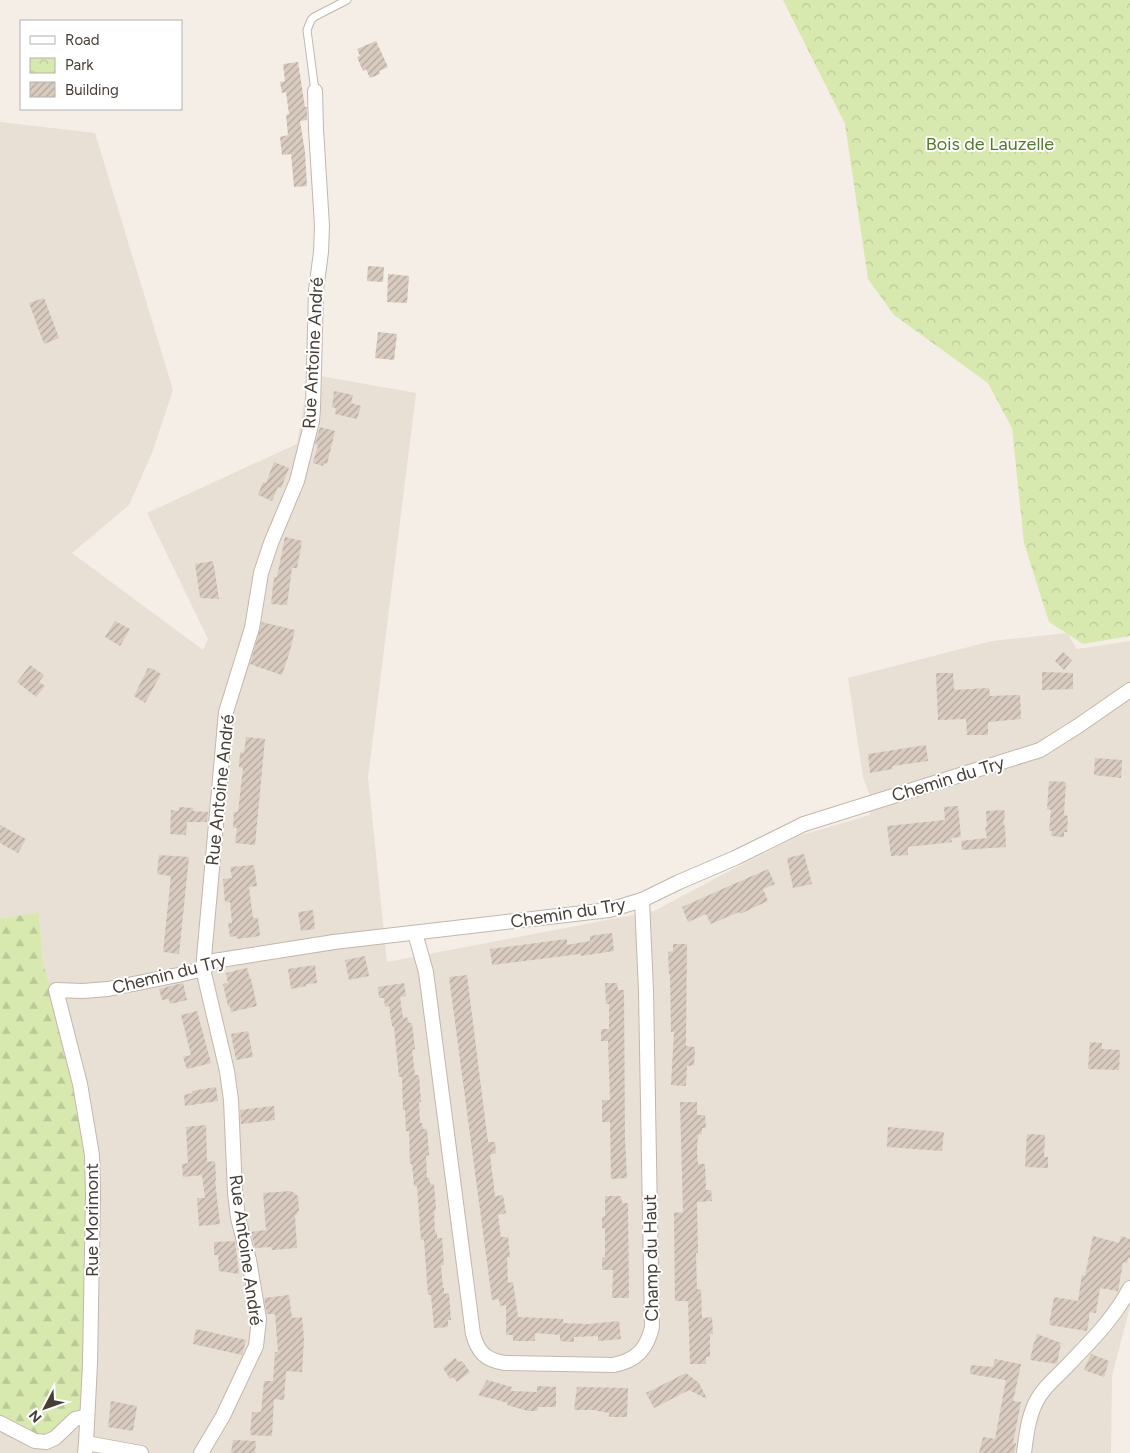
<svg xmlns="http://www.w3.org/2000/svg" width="1130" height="1453" font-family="Figtree,sans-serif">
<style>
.residential{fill:#e8dfd5}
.forest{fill:url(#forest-firs)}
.park{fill:url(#park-crowns)}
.building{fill:url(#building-hatch)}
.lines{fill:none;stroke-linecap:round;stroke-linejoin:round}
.lane-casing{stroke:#c2b7ac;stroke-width:9}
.street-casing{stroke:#c2b7ac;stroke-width:16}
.lane{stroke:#fff;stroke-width:7}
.street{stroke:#fff;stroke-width:14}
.labels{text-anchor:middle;stroke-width:4;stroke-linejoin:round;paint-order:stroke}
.park-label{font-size:18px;fill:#537a28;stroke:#fff}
.street-label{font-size:18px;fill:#473e36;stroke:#fff}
</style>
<defs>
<pattern id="forest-firs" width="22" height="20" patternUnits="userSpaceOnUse" patternTransform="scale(1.25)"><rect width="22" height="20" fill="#d7e9af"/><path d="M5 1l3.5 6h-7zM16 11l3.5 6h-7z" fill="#bac997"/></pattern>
<pattern id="park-crowns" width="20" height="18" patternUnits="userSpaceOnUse" patternTransform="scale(1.25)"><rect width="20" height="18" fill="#d7e9af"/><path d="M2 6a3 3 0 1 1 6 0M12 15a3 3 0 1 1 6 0" fill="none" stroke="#bac997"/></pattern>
<pattern id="building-hatch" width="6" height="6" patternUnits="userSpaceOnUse" patternTransform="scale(1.25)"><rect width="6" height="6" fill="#d9cbbf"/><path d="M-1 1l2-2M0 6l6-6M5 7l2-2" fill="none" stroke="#b2a69c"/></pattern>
</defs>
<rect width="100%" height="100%" fill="#f4eee7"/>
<path class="residential" d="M 0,122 L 95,133 L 173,390 L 152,453 L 129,505 L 72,553 L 203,650 L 208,639 L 147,513 L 297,444 L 309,374 L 416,393 L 368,777 L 387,962 L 654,911 L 718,877 L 798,836 L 870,815 L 869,793 L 863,777 L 848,678 L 992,641 L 1067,633 L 1077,649 L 1130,641 L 1130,1307 L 1112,1376 L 1111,1453 L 0,1453 L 0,1418 L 55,1004 L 43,963 L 39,913 L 0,918 Z"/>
<path class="forest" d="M 39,913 L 43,963 L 55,1004 L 84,1130 L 89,1186 L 82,1409 L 69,1420 L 55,1435 L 42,1437 L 0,1418 L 0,918 Z"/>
<path class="park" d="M 783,0 L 1130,0 L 1130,636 L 1083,644 L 1049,622 L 1024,543 L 1012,428 L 988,383 L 894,315 L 868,279 L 845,124 Z"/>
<g class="building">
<path d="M 376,41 L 388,67 L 379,71 L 380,74 L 370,78 L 366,69 L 363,71 L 357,57 L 360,56 L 357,49 Z"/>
<path d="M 298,62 L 305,107 L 307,107 L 307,120 L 300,121 L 305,152 L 307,186 L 294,187 L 291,154 L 282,155 L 280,137 L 288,135 L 286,115 L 289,114 L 286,92 L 282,93 L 280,82 L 285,81 L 283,64 Z"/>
<path d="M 368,266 L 384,267 L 383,282 L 367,281 Z"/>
<path d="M 388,274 L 409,276 L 407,303 L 387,302 Z"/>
<path d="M 44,298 L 59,338 L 44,344 L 29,303 Z"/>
<path d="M 378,332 L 397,334 L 394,360 L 375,358 Z"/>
<path d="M 334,391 L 353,395 L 351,403 L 361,406 L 357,419 L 335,414 L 336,408 L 332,407 Z"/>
<path d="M 320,427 L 335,431 L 327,464 L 324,463 L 323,466 L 313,463 L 318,445 L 315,444 Z"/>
<path d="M 274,462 L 289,468 L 281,488 L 278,487 L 272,501 L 258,495 L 263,482 L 266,483 Z"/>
<path d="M 285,537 L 302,541 L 297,568 L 292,568 L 287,605 L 271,604 L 274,577 L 277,577 Z"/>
<path d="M 213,561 L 219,599 L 200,598 L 195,564 Z"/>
<path d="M 115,621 L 130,629 L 120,646 L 105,637 Z"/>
<path d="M 262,622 L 295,630 L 289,654 L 282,675 L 250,664 Z"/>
<path d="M 1063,652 L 1072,660 L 1064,670 L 1055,661 Z"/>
<path d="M 30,665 L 44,675 L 39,682 L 45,686 L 36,697 L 17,682 Z"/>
<path d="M 148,668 L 150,669 L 151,668 L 161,674 L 145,703 L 134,696 Z"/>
<path d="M 1042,672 L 1073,673 L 1073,689 L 1042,690 Z"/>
<path d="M 936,673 L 953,673 L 954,690 L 989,688 L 990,696 L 1020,695 L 1021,719 L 988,722 L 988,735 L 967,735 L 966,719 L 938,720 Z"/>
<path d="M 246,737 L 265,739 L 255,845 L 235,843 L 237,828 L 233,827 L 234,812 L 238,812 L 243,768 L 239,767 L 240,752 L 244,753 Z"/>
<path d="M 926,745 L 928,761 L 892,766 L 893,769 L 870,773 L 868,754 Z"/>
<path d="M 1095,758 L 1122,760 L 1121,778 L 1094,775 Z"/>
<path d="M 1049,781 L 1066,782 L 1064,815 L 1068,816 L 1067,832 L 1064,832 L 1064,837 L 1051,836 L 1052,831 L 1049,831 L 1051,810 L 1047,809 Z"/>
<path d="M 958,806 L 961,837 L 951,838 L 952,842 L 908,847 L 908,855 L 891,856 L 887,826 L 945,820 L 944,807 Z"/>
<path d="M 179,807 L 193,808 L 193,811 L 208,812 L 207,822 L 187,822 L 186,835 L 170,834 L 171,810 L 179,811 Z"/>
<path d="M 1004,810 L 1005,816 L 1003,822 L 1005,827 L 1006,847 L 962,850 L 961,841 L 987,838 L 985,827 L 987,827 L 986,811 Z"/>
<path d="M 0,825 L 26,839 L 18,853 L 0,843 Z"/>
<path d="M 804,854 L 812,884 L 793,888 L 787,858 Z"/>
<path d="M 159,855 L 189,857 L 179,954 L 163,952 L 171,876 L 157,874 Z"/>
<path d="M 254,865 L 257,886 L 249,887 L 253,918 L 258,918 L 260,936 L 237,939 L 236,936 L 230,937 L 228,923 L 232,923 L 230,902 L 225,902 L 223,879 L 232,878 L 230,867 Z"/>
<path d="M 768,869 L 775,884 L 763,889 L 768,901 L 740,914 L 739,912 L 711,924 L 706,914 L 688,922 L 682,907 Z"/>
<path d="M 313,910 L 315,929 L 301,931 L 298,912 Z"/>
<path d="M 612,933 L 614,951 L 581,956 L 580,954 L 492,965 L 490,949 L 567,939 L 567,945 L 590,941 L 590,936 Z"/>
<path d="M 673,944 L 687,944 L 686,1046 L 695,1047 L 694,1065 L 687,1066 L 686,1086 L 671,1085 L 674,1032 L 671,1032 L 670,974 L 669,974 L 668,952 L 673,951 Z"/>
<path d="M 365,956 L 369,976 L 349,980 L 345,960 Z"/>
<path d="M 315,965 L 317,983 L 306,984 L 306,986 L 291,989 L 288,969 Z"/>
<path d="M 247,968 L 250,979 L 251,979 L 257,1006 L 231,1012 L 230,1006 L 228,1006 L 223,984 L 228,983 L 226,973 Z"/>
<path d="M 467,975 L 488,1142 L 495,1142 L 496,1153 L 490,1155 L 495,1196 L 503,1195 L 506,1213 L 498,1215 L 501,1237 L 508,1237 L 510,1257 L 507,1257 L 508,1283 L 513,1282 L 518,1317 L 563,1319 L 563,1323 L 589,1324 L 619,1321 L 621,1339 L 598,1341 L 598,1336 L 574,1337 L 574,1342 L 560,1341 L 560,1335 L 535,1333 L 535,1341 L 513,1341 L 513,1335 L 506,1335 L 506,1305 L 500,1306 L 499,1299 L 492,1300 L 449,977 Z"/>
<path d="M 183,983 L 187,1000 L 170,1004 L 169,999 L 162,1000 L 159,989 Z"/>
<path d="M 404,983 L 406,996 L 400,997 L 403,1018 L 407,1017 L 409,1023 L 412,1023 L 415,1049 L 412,1050 L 415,1075 L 419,1075 L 420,1088 L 421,1102 L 419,1102 L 420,1123 L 422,1123 L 423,1129 L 427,1129 L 429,1155 L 426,1156 L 427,1178 L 429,1178 L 430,1184 L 434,1184 L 436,1210 L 434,1211 L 435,1233 L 437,1232 L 437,1238 L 442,1238 L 444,1265 L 441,1265 L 443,1288 L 444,1288 L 444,1294 L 449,1293 L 451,1320 L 448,1320 L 448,1327 L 434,1328 L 431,1295 L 428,1295 L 424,1240 L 421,1240 L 417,1186 L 414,1186 L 412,1164 L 410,1164 L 409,1131 L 406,1131 L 405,1110 L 403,1110 L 402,1077 L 399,1077 L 394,1027 L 392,1026 L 389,1006 L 385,1007 L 384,998 L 379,998 L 378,987 Z"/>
<path d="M 605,983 L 617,983 L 618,990 L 624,990 L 625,1139 L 627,1178 L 611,1179 L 610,1122 L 602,1122 L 602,1100 L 610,1100 L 608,1041 L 601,1041 L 601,1029 L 609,1029 L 609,1004 L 606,1004 Z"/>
<path d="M 197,1011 L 211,1063 L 187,1069 L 183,1057 L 191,1055 L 181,1015 Z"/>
<path d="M 248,1031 L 253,1057 L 236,1060 L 231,1034 Z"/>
<path d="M 1090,1042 L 1102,1043 L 1102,1049 L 1120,1050 L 1119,1070 L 1088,1069 Z"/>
<path d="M 216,1087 L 218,1101 L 185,1106 L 184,1095 L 192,1093 L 192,1091 Z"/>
<path d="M 680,1102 L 697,1102 L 697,1115 L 705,1115 L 706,1128 L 702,1128 L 702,1134 L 698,1135 L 697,1152 L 698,1164 L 705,1164 L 706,1190 L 711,1190 L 712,1201 L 697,1202 L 698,1253 L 696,1253 L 697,1289 L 701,1290 L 702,1318 L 712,1317 L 713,1334 L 710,1334 L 710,1357 L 706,1357 L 706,1364 L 690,1364 L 688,1301 L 675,1301 L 674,1213 L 683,1212 Z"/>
<path d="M 274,1106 L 275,1120 L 241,1124 L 240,1110 Z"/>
<path d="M 206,1125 L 207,1162 L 215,1161 L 216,1180 L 215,1180 L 220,1224 L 199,1226 L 197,1198 L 205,1198 L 202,1175 L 183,1177 L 182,1164 L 188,1163 L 186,1127 Z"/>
<path d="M 888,1127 L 944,1132 L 942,1151 L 887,1147 Z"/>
<path d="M 1027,1134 L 1045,1135 L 1044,1157 L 1048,1157 L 1048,1168 L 1025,1167 Z"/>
<path d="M 291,1191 L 298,1196 L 299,1211 L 295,1216 L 297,1248 L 272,1250 L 271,1247 L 255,1248 L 251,1232 L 266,1230 L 263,1193 Z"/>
<path d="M 605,1196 L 621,1196 L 622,1203 L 628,1203 L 629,1298 L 612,1298 L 613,1270 L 602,1270 L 602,1258 L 605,1257 L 605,1229 L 602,1228 L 602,1217 L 605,1216 Z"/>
<path d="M 1093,1236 L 1119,1243 L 1121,1236 L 1130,1239 L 1130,1258 L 1128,1258 L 1127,1263 L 1123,1262 L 1118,1291 L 1100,1288 L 1096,1313 L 1090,1312 L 1087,1331 L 1049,1325 L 1054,1297 L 1078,1301 L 1082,1275 L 1085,1276 Z"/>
<path d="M 235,1241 L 239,1274 L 219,1271 L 218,1255 L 214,1255 L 214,1242 Z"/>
<path d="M 289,1295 L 292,1318 L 302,1317 L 304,1339 L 302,1372 L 286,1371 L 284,1400 L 274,1399 L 272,1436 L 250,1435 L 252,1412 L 261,1412 L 264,1381 L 273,1381 L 275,1352 L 278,1352 L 275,1314 L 267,1314 L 264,1298 Z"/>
<path d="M 196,1329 L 246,1340 L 242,1355 L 193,1344 Z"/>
<path d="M 1037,1334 L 1061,1343 L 1057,1364 L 1030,1360 L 1034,1342 L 1035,1342 Z"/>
<path d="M 1091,1354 L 1109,1361 L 1104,1377 L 1084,1370 Z"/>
<path d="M 455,1358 L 459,1362 L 462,1361 L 470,1372 L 457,1382 L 453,1377 L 450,1379 L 443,1368 Z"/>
<path d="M 995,1359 L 1021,1364 L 1013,1401 L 1021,1402 L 1013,1443 L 1016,1443 L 1014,1453 L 979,1453 L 983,1437 L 995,1439 L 1006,1380 L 970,1374 L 971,1365 L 993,1367 Z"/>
<path d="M 686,1373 L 699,1383 L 707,1399 L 689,1390 L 654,1408 L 646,1393 Z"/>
<path d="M 487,1380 L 512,1387 L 511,1391 L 537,1392 L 537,1386 L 556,1387 L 556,1407 L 538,1407 L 537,1411 L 528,1411 L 507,1405 L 508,1403 L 478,1395 Z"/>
<path d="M 577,1387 L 628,1388 L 627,1417 L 609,1417 L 609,1413 L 593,1410 L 574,1410 Z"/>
<path d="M 111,1401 L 137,1406 L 133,1431 L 108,1427 Z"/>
<path d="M 233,1440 L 256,1441 L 255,1453 L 231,1453 Z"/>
</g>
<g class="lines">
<g class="lane-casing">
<path id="lane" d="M 315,91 L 307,30 L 311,20 L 314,17 L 347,0"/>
</g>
<g class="street-casing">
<g id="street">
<path d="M 415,933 L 426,972 L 473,1334 C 478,1352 485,1360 505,1363 L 613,1365 C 636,1361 647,1349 652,1327 L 646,991 L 642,900"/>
<path d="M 0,1423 L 35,1441 L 46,1442 L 55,1438 L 75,1419 L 87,1416"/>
<path d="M 86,1443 L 141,1453"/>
<path d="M 85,1453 L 86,1443 L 90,1364 L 93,1194 L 92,1155 L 80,1084 L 56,990 L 83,991 L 108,989 L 178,975 L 203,969 L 214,961 L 334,942 L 609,910 L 642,900 L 679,882 L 735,858 L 804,824 L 1040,750 L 1078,726 L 1130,690"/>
<path d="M 201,1453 L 223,1416 L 256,1346 L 259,1319 L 249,1260 L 238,1218 L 235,1192 L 231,1100 L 227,1071 L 203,969 L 226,712 L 252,628 L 261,573 L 271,543 L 297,481 L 312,421 L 313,408 L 316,290 L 321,252 L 322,226 L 316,129 L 315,91"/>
<path d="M 1024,1453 C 1026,1437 1028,1419 1035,1404 C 1042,1388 1058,1376 1070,1363 C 1092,1340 1115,1317 1130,1288"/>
</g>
</g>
<use href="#lane" class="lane"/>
<use href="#street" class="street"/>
</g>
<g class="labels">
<g class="park-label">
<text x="990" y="150">Bois de Lauzelle</text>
</g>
<g class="street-label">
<text transform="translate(313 353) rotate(-87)" y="6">Rue Antoine André</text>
<text transform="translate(948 779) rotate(-17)" y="6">Chemin du Try</text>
<text transform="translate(220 790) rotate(-84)" y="6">Rue Antoine André</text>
<text transform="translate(568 913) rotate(-9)" y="6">Chemin du Try</text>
<text transform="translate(169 974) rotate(-14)" y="6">Chemin du Try</text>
<text transform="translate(92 1220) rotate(-90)" y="6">Rue Morimont</text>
<text transform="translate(246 1250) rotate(82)" y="6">Rue Antoine André</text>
<text transform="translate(651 1258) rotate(-91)" y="6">Champ du Haut</text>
</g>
</g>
<rect x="20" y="20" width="162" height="90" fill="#ffffff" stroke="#b5b2af"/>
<rect x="30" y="36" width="25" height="8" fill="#ffffff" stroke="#b5b2af"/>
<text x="65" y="45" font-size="15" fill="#473e36">Road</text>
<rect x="30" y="58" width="25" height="15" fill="url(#park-crowns)" stroke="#b5b2af"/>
<text x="65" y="70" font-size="15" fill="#473e36">Park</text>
<rect x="30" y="82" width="25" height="15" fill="url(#building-hatch)" stroke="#b5b2af"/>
<text x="65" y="95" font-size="15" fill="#473e36">Building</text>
<g transform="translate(45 1408) rotate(229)" stroke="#ffffff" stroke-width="4" paint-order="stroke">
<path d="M0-4L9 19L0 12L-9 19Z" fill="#473e36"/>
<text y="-8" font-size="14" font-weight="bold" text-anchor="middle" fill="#473e36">N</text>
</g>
</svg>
